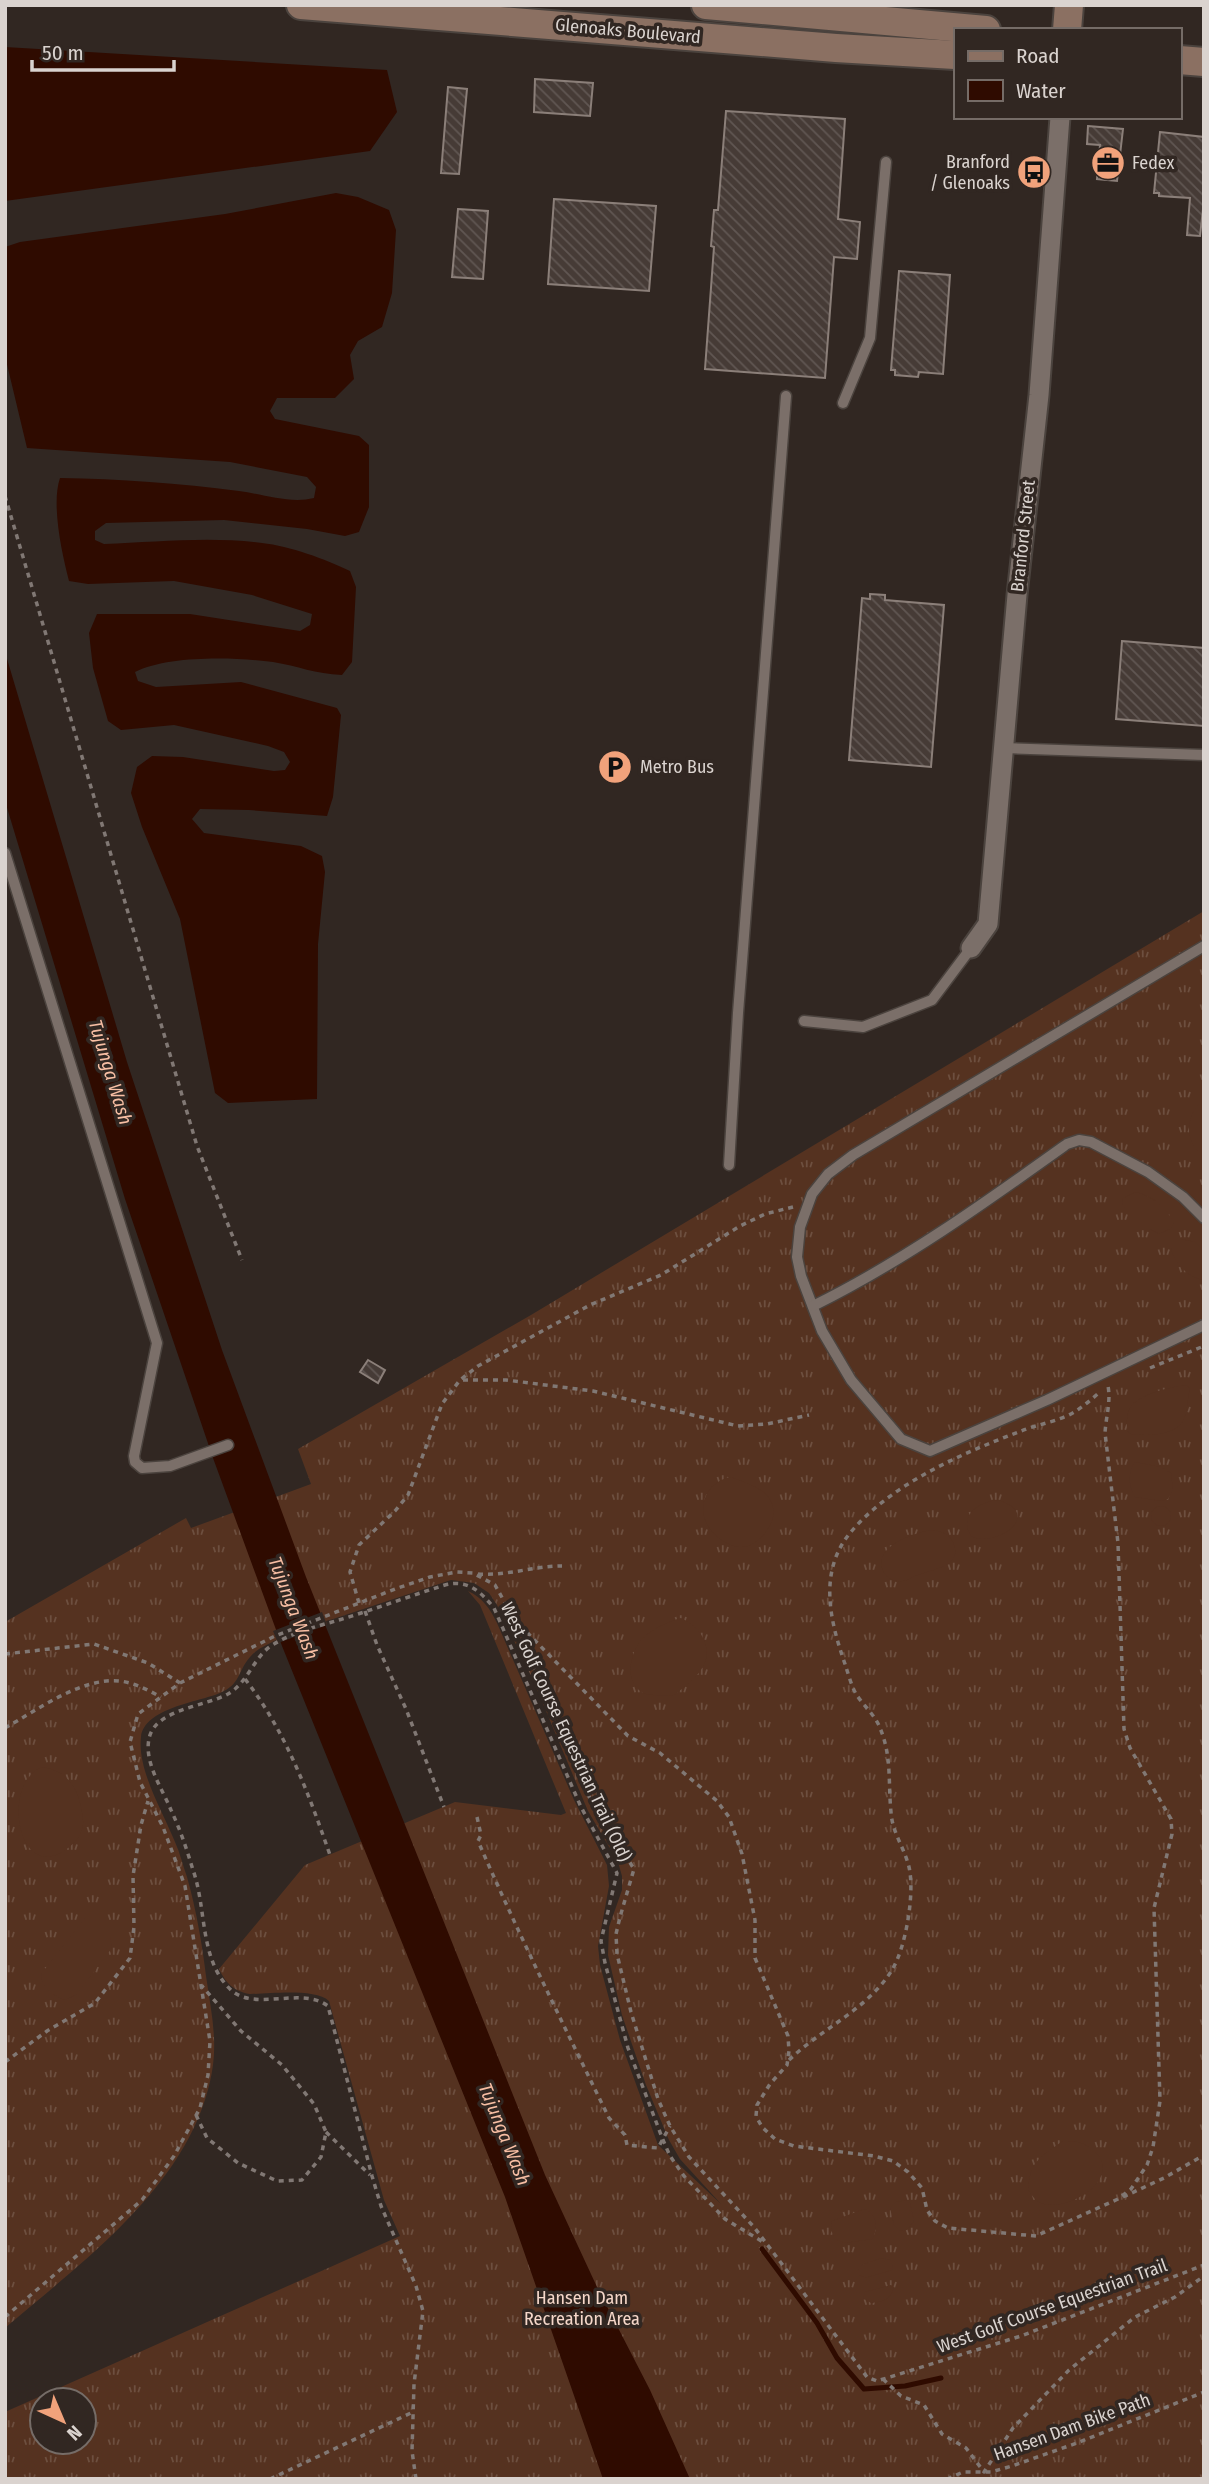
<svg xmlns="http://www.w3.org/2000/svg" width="1209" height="2484" font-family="'Fira Sans Condensed',sans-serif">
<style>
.grass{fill:url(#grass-tufts);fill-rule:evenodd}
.pitch{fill:#553220}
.water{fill:#2f0b00}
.pier{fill:#312722}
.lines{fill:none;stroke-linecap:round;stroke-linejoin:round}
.stream{stroke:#2f0b00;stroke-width:5}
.building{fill:url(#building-back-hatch);stroke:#8b7f79;stroke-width:2}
.lane-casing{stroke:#4b433e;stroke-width:13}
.street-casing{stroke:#4b433e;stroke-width:23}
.secondary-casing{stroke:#4b433e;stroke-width:32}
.path{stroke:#817874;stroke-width:3.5;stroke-dasharray:5 5;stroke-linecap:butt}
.lane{stroke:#7b6f69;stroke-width:10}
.street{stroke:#7b6f69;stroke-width:19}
.secondary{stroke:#8b7062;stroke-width:28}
.labels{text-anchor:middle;stroke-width:7;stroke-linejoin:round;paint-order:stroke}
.street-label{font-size:18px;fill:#dad3cf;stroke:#312722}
.poi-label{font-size:18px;fill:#dad3cf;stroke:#312722;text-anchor:start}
.park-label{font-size:18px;fill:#f5d7c9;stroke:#312722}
.water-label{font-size:19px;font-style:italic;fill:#f7bea3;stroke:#312722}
</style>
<defs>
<pattern id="grass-tufts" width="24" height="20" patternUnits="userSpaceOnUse" patternTransform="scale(1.75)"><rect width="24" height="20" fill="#553220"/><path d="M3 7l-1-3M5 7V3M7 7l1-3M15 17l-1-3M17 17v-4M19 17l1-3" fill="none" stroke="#6d4f3f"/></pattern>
<pattern id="building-back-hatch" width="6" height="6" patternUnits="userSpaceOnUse" patternTransform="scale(1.75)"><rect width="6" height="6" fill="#463b36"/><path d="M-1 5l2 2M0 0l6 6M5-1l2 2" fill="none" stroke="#605652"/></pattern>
</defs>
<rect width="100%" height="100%" fill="#312722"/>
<path class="grass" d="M 1204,911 L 1204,2479 L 5,2479 L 5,2412 L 400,2236 L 384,2200 L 329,2001 C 315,1988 269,1994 250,1994 C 233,1991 226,1983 219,1969 L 305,1865 L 455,1802 L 561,1815 L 566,1813 L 480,1605 L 468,1591 C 483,1598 490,1609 497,1623 L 574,1800 L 607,1865 L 609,1886 L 598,1946 L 600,1965 L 620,2040 L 658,2145 L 721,2204 L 680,2159 L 669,2140 L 646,2085 L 622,2015 L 608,1955 L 609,1927 L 622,1890 L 622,1876 L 618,1862 L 588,1811 L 533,1680 L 497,1605 L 489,1593 L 474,1583 L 451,1580 L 333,1619 L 326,1621 L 327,1625 L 278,1643 L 276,1640 C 267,1645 256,1649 250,1657 C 237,1672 241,1684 220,1693 C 199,1702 144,1708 141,1737 C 137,1770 163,1812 175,1842 C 180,1853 183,1866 187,1877 C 196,1909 202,1943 206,1976 C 210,2005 217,2035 213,2065 C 197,2179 87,2258 5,2328 L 5,1622 L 186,1518 L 191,1528 L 311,1484 L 298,1449 L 531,1315 ZM 42,2400 L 84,2400 L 84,2442 L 42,2442 Z"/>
<g class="pitch">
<path d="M 1204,1099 L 1204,1157 C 1183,1141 1185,1115 1204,1099 Z"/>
<path d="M 1136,1192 C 1152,1196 1167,1208 1174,1223 L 1171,1228 L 1160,1234 L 1149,1229 L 1125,1208 L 1122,1204 L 1123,1198 Z"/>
<path d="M 1181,1239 L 1195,1242 L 1204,1251 L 1204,1280 C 1188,1278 1174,1263 1171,1248 Z"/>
<path d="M 1187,1385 L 1190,1389 C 1187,1399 1188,1412 1183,1421 C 1175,1436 1145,1436 1131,1434 L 1127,1431 C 1127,1424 1126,1415 1130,1408 C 1136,1395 1173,1386 1187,1385 Z"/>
<path d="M 1135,1462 L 1161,1467 L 1171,1473 L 1173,1490 L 1168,1499 L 1161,1501 L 1135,1497 C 1129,1488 1127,1472 1135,1462 Z"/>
<path d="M 731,1477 C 751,1485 777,1491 773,1517 C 771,1527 763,1537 754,1543 C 738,1555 713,1538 706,1522 C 697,1501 711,1480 731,1477 Z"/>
<path d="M 998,1500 C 1045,1514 996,1549 971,1536 C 958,1515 979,1502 998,1500 Z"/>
<circle cx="1161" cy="1516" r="10"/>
<path d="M 930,1530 C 939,1530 949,1533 953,1542 C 965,1569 927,1569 911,1578 C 892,1589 872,1569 886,1551 C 895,1540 917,1533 930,1530 Z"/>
<path d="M 681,1618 C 691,1623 696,1627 702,1636 C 717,1662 694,1680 674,1695 C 665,1695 655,1696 646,1694 C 623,1686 629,1652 643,1638 C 654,1628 667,1622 681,1618 Z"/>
<path d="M 42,1767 C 71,1771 81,1794 83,1821 C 84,1832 76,1842 68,1848 C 18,1887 0,1784 42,1767 Z"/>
<path d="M 85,1918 L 90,1918 L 110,1937 L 112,1948 L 76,1995 L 65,2000 C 53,1996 41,1987 41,1974 Z"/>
<path d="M 1063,2141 C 1076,2141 1082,2141 1093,2150 C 1127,2177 1065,2216 1039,2202 C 1035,2200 1031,2194 1028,2190 C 1030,2161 1040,2157 1063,2141 Z"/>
<path d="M 907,2200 L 910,2203 L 914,2221 L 907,2230 L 900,2231 L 894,2225 L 890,2208 L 896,2202 Z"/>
<path d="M 864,2209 C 877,2214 879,2228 872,2239 L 845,2243 L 835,2239 L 831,2230 L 832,2221 Z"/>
<path d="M 881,2258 L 890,2260 L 893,2267 L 892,2270 L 865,2278 L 858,2274 L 858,2270 L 862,2265 Z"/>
<path d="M 891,2285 L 894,2287 C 891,2299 883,2302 871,2303 L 863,2298 L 865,2292 Z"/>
</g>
<g class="water">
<path d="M 5,47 L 387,70 L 397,112 L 370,151 L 5,201 Z"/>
<path d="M 336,193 L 358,197 L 389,210 L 396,230 L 392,293 L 382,327 L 358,341 L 350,355 L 354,379 L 335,398 L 277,398 L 270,411 L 275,419 L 359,436 L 369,445 L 369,507 L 359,532 L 345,536 L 307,529 L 224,520 L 106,523 L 95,531 L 95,540 L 104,544 C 156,542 210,536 262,543 C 290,546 325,559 350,571 L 356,587 L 352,662 L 342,675 C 315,674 298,666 273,662 C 236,657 168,655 135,672 L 138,681 L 156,687 L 241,682 L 337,708 L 341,715 L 333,797 L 327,816 L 249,810 L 200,809 L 192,819 L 204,833 L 301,846 L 322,856 L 325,872 L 318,944 L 317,1099 L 228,1103 L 215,1093 L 180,919 L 142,827 L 131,793 L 137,767 L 152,756 L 183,757 L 274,771 L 285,770 L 290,762 L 284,752 L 268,746 L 174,725 L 121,730 L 108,721 L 93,668 L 89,633 L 97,614 L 190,614 L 300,631 L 310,625 L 312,614 L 252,595 L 174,581 L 88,584 L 69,581 C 62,554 51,504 60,478 C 120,479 179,483 239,491 C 263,494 290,504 314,498 L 316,487 L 307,477 L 230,462 L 27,448 L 5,356 L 5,247 L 20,242 L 225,214 Z"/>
<path d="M 5,652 L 127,1062 L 222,1350 L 306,1577 L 545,2175 L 597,2287 L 650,2390 L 690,2479 L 603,2479 L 505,2197 L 282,1646 L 213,1458 L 125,1199 L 5,801 Z"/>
</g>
<path class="pier" d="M 322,1612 L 327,1625 L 278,1643 L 273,1631 Z"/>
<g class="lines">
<path class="stream" d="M 762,2249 L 817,2323 L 837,2358 L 864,2389 L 905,2386 L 941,2378"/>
</g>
<g class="building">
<path d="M 535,79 L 593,83 L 590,116 L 534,112 Z"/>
<path d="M 448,87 L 467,89 L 459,174 L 441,173 Z"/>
<path d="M 726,111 L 845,119 L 838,219 L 860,222 L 857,259 L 834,257 L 825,378 L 705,369 L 714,247 L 711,246 L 714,210 L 718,210 Z"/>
<path d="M 1088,126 L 1123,129 L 1117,181 L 1097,179 L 1100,145 L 1087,144 Z"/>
<path d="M 1160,132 L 1204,137 L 1204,200 L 1200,236 L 1187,235 L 1190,198 L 1159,196 L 1159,193 L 1154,193 Z"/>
<path d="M 554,199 L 656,206 L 649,291 L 548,284 Z"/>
<path d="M 458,209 L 488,211 L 483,279 L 452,277 Z"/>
<path d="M 899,271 L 950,275 L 943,374 L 919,372 L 918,377 L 895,375 L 895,370 L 891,370 Z"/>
<path d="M 870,594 L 885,595 L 885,600 L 944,605 L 931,767 L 849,760 L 862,598 L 870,599 Z"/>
<path d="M 1122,641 L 1204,648 L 1204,726 L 1116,719 Z"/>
<path d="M 368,1360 L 385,1370 L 378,1383 L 360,1372 Z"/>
</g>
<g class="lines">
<g class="lane-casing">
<g id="lane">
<path d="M 843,403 L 870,338 L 886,162"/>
<path d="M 1004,748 L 1204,755"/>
<path d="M 5,853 L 157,1343 L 134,1456 L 135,1462 L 142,1468 L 170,1466 L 228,1445"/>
<path d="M 1204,946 L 853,1155 L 828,1174 L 812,1194 L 800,1227 L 797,1257 L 801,1276 L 822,1331 L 851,1380 L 901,1439 L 930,1451 L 1047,1400 L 1204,1325"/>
<path d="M 804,1021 L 863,1027 L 932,1000 L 971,948"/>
<path d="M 729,1165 L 738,1013 L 786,396"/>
<path d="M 813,1306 C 904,1261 986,1202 1067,1144 L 1079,1140 L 1091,1142 L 1148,1172 L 1183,1197 L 1204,1218"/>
</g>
</g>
<g class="street-casing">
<path id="street" d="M 971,948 L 988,924 L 1017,595 L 1039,395 L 1060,117"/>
</g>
<g class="secondary-casing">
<g id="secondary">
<path d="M 301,5 L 836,48 L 955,55"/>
<path d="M 706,5 L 986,30"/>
<path d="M 1067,30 L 1069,5"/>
<path d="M 1179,60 L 1204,62"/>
</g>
</g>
<g class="path">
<path d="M 5,496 L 197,1146 L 242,1260"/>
<path d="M 1150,1368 L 1204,1346"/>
<path d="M 463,1380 L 506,1380 L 593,1391 L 738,1426 L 767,1424 L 809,1415"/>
<path d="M 478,1574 C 507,1576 534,1566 562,1566"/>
<path d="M 359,1603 L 350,1572 L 359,1545 L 395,1511 L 408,1495 L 442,1404 L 460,1380 L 478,1366 L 590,1305 L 661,1275 L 740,1226 L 765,1214 L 793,1207"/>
<path d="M 365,1611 L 377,1645 L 406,1709 L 444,1807"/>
<path d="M 513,1618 L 628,1736 L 660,1753 L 717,1801 L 729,1817 L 742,1854 L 755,1920 L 755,1958 L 788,2036 L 789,2051 L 787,2065 L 770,2084 L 757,2105 L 756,2116 L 762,2127 L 775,2139 L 794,2146 L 874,2156 L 893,2161 L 908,2172 L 922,2188 L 927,2210 L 935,2221 L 948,2228 L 1036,2236 L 1118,2199 L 1131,2189 L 1147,2165 L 1153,2147 L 1160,2101 L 1154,1908 L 1172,1834 L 1171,1819 L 1130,1748 L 1124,1729 L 1118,1543 L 1105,1433 C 1106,1416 1111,1402 1108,1386"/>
<path d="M 5,1654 L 94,1644 L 148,1663 L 180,1683"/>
<path d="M 245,1679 C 286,1732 308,1792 330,1855"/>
<path d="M 5,1728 C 37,1710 82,1677 120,1681 C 135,1683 148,1690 161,1697"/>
<path d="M 477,1817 L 481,1835 L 478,1841 C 519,1935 564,2026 609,2118 L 625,2135 L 627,2145 L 658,2148 L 670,2126"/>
<path d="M 789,2060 C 821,2029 868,2009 892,1970 C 906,1947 915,1893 909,1867 C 904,1847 892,1832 891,1812 C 888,1783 892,1756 880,1728 C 875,1715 863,1705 856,1694 C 851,1685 848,1673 845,1664 C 830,1621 818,1572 850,1533 C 892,1483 961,1454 1021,1431 C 1038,1424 1061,1421 1076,1411 C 1085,1405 1093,1398 1101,1391"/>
<path d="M 5,2062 L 47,2031 L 95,2003 L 130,1958 L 134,1927 L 133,1876 L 141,1825 L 148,1801"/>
<path d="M 196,2115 L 207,2138 L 238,2163 L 277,2181 L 302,2180 L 321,2157 L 326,2132 L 314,2104 L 282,2065 L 241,2031 L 202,1986"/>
<path d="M 326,2132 L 370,2175"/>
<path d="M 1123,2197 L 1164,2178 L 1204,2155"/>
<path d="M 5,2317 L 142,2200 L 174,2156 L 200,2108 L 208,2075 L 210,2041 L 185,1886 L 163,1827 L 140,1782 L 130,1742 L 138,1714 L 180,1683 L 275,1636 L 395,1589 L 430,1577 L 457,1572 L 473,1573 L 495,1585 L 504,1601 L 546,1691 L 585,1790 L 634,1869 L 620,1917 L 616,1934 L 617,1954 L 631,2012 L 658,2099 L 670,2126 L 689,2157 L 754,2227 L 867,2377 L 877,2381 L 1021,2336 L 1204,2265"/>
<path d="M 883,2379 L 901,2396 L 924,2405 L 942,2434 L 966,2448 L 984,2472 L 1013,2428 L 1069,2370 L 1135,2317 L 1175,2297 L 1204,2276"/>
<path d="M 270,2479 L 413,2412"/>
<path d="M 416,2479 L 412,2451 L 414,2384 L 423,2311 L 416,2286 L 381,2206 L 372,2176 L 328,2006 C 301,1986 255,2012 231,1990 C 199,1960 207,1909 193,1870 C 187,1850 180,1829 171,1810 C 162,1788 142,1760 150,1735 C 159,1709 206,1706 228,1694 C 249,1682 254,1655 274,1644 C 294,1632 318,1626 339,1620 C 375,1609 410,1596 445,1585 C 468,1579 481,1592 494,1608 L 581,1807 L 617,1873 L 601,1941 L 605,1963 L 628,2048 L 663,2140 L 670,2156 L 684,2176 L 725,2219 L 763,2242"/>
<path d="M 947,2479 L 963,2472 L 991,2472 L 1012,2466 L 1077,2443 L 1204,2392"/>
</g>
<use href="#lane" class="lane"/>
<use href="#street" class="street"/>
<use href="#secondary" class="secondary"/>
</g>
<defs>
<g id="office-disc" transform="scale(1.75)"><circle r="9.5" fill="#f1a27b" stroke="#312722"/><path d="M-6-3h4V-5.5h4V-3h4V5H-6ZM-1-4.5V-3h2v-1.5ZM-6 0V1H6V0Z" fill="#111"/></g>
<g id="bus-disc" transform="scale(1.75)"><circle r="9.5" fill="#f1a27b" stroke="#312722"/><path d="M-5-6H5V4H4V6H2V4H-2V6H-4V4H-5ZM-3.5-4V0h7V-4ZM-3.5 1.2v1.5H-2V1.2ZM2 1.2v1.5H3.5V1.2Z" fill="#111"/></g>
<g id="parking-disc" transform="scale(1.75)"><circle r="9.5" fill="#f1a27b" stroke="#312722"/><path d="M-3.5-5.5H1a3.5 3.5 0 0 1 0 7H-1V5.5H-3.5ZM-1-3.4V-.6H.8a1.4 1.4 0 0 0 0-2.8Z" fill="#111"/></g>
</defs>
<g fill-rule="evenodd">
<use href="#office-disc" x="1108" y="163"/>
<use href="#bus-disc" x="1034" y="172"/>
<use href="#parking-disc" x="615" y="767"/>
</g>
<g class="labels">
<g class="street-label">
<text transform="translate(628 31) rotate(5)" y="6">Glenoaks Boulevard</text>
<text transform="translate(1023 536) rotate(-84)" y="6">Branford Street</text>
<text transform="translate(566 1732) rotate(65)" y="6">West Golf Course Equestrian Trail (Old)</text>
<text transform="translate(1052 2306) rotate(-20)" y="6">West Golf Course Equestrian Trail</text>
<text transform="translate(1072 2427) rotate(-20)" y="6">Hansen Dam Bike Path</text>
</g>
<g class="poi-label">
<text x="1010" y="168" text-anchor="end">Branford<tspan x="1010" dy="21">/ Glenoaks</tspan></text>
<text x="1132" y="169">Fedex</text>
<text x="640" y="773">Metro Bus</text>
</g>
<g class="park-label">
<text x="582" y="2304">Hansen Dam<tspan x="582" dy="21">Recreation Area</tspan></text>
</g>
<g class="water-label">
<text transform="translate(111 1072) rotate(73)" y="7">Tujunga Wash</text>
<text transform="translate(294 1608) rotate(69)" y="7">Tujunga Wash</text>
<text transform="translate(505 2134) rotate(68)" y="7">Tujunga Wash</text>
</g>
</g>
<rect width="1209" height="2484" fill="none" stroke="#dad3cf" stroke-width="14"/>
<rect x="954" y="28" width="228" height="91" fill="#312722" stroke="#756c67" stroke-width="2"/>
<rect x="968" y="51" width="35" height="10" fill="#8b7062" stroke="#756c67" stroke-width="2"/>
<text x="1016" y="63" font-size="21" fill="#dad3cf">Road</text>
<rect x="968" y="80" width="35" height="21" fill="#2f0b00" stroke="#756c67" stroke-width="2"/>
<text x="1016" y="98" font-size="21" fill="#dad3cf">Water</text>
<g transform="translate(63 2421) rotate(136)"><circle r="33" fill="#312722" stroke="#756c67" stroke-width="2"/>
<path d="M0-5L12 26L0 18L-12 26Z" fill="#f1a27b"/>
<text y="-10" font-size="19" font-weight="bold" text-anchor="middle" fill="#dad3cf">N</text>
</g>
<path d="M32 60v10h142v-10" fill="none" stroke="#dad3cf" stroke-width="3.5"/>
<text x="42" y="60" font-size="21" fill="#dad3cf" stroke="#312722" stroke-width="5" paint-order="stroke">50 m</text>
</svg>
